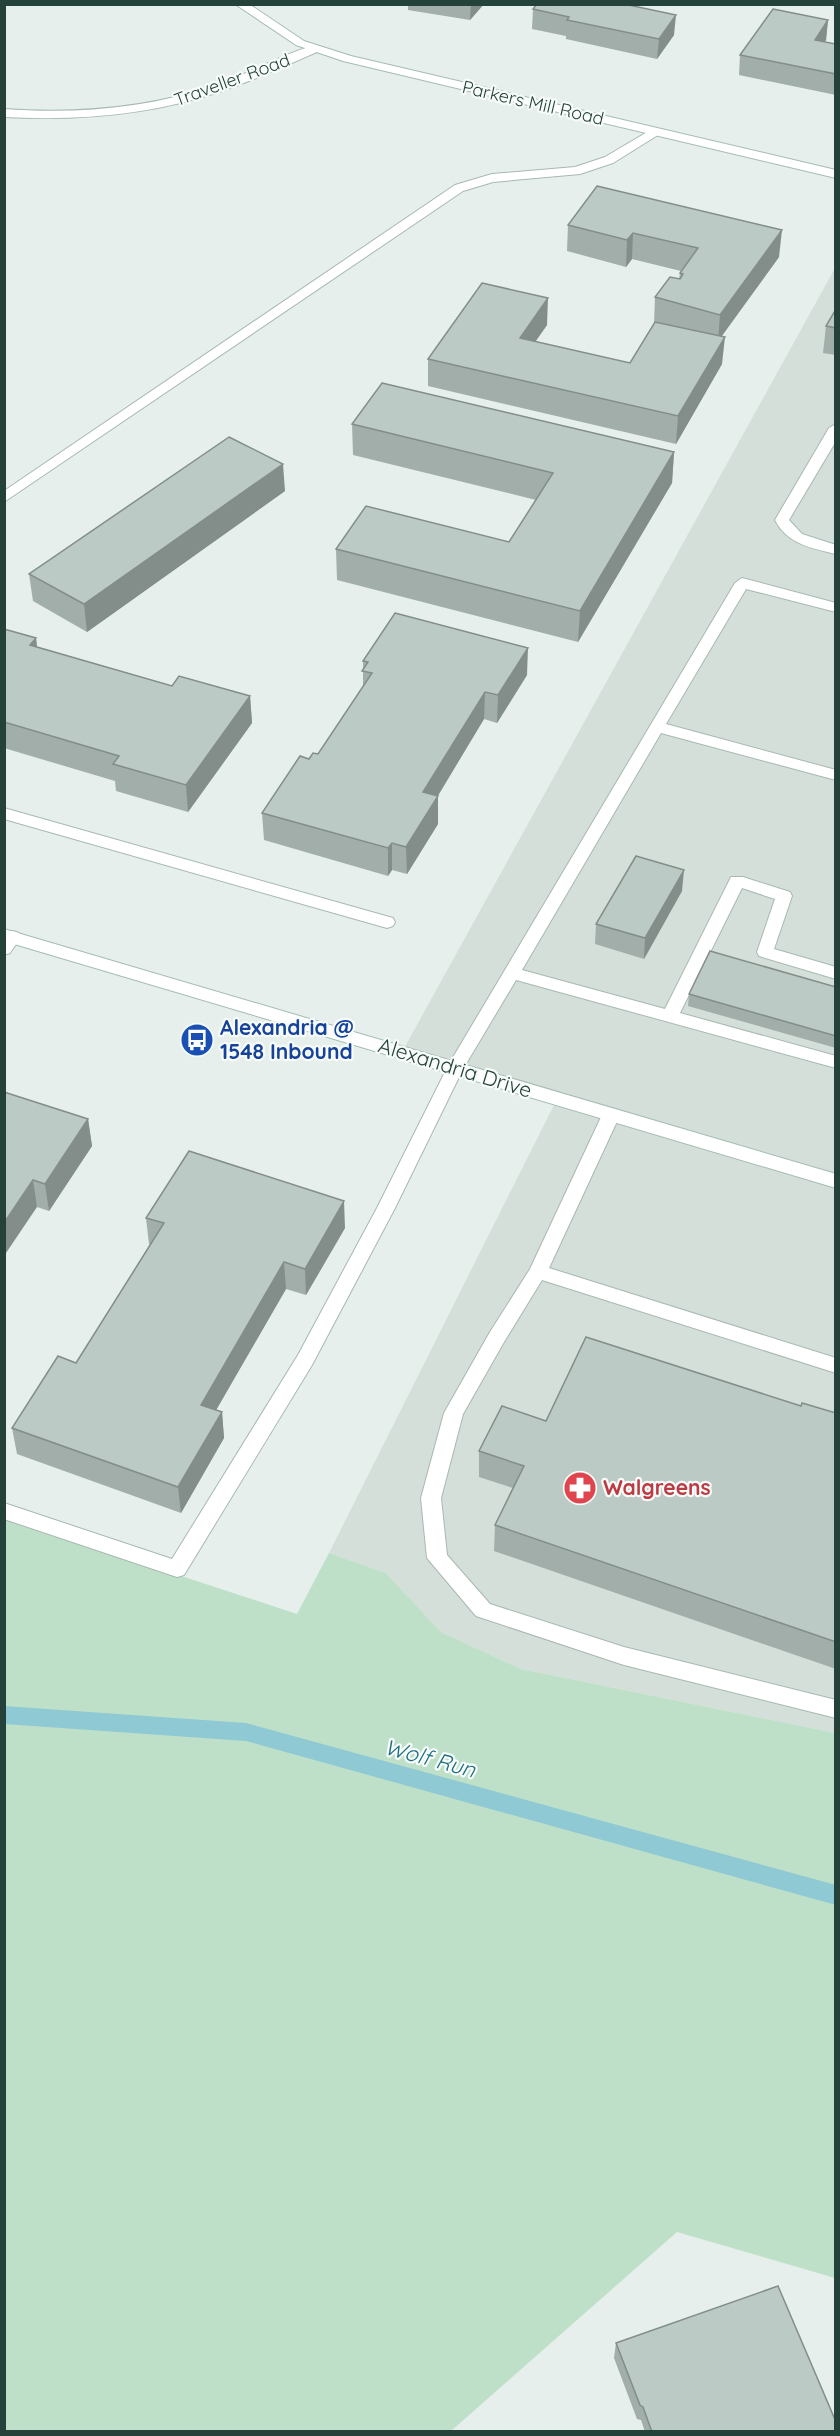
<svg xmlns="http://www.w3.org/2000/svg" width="840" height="2436" font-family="Quicksand,sans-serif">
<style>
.built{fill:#d4dfda}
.green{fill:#bfe0c8}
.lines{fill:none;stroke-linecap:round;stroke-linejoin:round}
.stream{fill:#8ec9d4;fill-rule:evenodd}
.service-casing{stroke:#a8b8b2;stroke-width:2}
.minor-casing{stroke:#a8b8b2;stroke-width:2}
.secondary-casing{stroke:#a4bbb3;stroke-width:2}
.service{fill:#fff;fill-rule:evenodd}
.minor{fill:#fff;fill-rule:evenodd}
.secondary{fill:#fff;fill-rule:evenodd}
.wall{fill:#a1aea9}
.shaded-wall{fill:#838d89}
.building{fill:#bbcac4;stroke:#838d89;stroke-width:1.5}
.labels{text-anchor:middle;stroke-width:4.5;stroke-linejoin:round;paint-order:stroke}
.far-street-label{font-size:18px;fill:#24423a;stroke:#f7fbf9}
.transit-label{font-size:21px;font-weight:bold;fill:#164399;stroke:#f7fbf9;text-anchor:start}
.street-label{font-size:21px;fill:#24423a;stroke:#f7fbf9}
.health-label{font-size:21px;font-weight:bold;fill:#be3a42;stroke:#f7fbf9;text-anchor:start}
.water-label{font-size:22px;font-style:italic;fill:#1c6f80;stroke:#f7fbf9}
</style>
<rect width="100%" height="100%" fill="#e6efeb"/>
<path class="built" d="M 835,268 L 835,1733 L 521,1669 L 441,1632 L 386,1573 L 329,1553 L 557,1099 L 402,1052 Z"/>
<path class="green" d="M 5,1518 L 297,1614 L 329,1553 L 386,1573 L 441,1632 L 521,1669 L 835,1733 L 835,2278 L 677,2232 L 451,2431 L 5,2432 Z"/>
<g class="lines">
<path class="stream" d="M 4,1706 L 246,1723 L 836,1885 L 836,1905 L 246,1741 L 4,1724 Z"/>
<g class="service-casing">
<g id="service">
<path d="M 654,128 L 660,132 L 658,135 L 613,163 L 580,174 L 493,182 L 463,191 L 4,502 L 4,491 L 455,185 L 492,174 L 575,167 L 605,157 Z"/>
<path d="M 836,424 L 836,441 L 789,520 L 802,534 L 836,545 L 836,554 C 811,548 787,544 775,520 L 829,428 Z"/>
<path d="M 742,578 L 836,603 L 836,612 L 746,589 L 666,724 L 836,770 L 836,780 L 661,733 L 522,970 L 665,1009 L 731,877 L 743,877 L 790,892 L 792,896 L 774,949 L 836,967 L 836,979 L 759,956 L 757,952 L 775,899 L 742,888 L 680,1013 L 836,1056 L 836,1068 L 516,980 L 463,1069 L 395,1208 L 312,1365 L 184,1575 L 177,1577 L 4,1519 L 4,1503 L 172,1559 L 298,1355 L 377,1208 L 449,1064 L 735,583 Z"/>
<path d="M 4,808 L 393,918 L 395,922 L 393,926 L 387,928 L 4,819 Z"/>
<path d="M 13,931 L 19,933 L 21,937 L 10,953 L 4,955 L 4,936 Z"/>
<path d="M 611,1109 L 617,1110 L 620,1115 L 549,1268 L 836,1358 L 836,1373 L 542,1280 L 504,1342 L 463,1414 L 441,1498 L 447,1555 L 490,1604 L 624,1647 L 836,1700 L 836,1718 L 624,1665 L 476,1616 L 427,1558 L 421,1498 L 444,1413 L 490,1332 L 530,1269 L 602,1115 L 605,1110 Z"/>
</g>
</g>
<g class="minor-casing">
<path id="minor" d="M 315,45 L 321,49 L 319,51 C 287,65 255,80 222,91 C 151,115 78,121 4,117 L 4,109 C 75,114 145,109 213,86 C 247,75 280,55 315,45 Z"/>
</g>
<g class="secondary-casing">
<g id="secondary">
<path d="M 235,4 L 249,4 L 304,41 L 351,56 L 836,170 L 836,178 L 343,61 L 296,45 Z"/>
<path d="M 4,929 L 836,1174 L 836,1188 L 4,941 Z"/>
</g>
</g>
<use href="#service" class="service"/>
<use href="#minor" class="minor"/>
<use href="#secondary" class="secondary"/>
</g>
<g class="wall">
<path d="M 400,4 L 484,4 L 470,20 L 408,10 L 408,6 Z"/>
<path d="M 533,9 L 674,35 L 657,59 L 566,39 L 566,36 L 532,29 Z"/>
<path d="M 828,20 L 826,40 L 824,42 L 836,44 L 836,95 L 739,75 L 740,55 Z"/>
<path d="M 597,186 L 779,257 L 722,336 L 722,364 L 676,444 L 428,386 L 428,359 L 547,325 L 535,342 L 630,363 L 654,324 L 655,297 L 679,279 L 680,273 L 681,271 L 632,259 L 626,267 L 567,251 L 568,225 Z"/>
<path d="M 836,309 L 836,355 L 823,353 L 826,326 Z"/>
<path d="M 352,424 L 674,452 L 672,483 L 578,642 L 337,580 L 336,549 L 509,542 L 536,500 L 353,455 Z"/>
<path d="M 285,491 L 87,632 L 33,601 L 29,574 Z"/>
<path d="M 4,629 L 36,638 L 37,647 L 172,686 L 250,696 L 252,723 L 188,812 L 116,791 L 115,781 L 4,748 Z"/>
<path d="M 363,661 L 527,675 L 497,723 L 484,719 L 438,796 L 438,824 L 407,874 L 392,870 L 388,876 L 264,840 L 262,813 L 318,754 L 363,687 Z"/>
<path d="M 682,891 L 644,959 L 595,944 L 596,924 Z"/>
<path d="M 836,987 L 836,1048 L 688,1006 L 689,994 Z"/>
<path d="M 4,1092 L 88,1119 L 92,1146 L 49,1211 L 37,1207 Z"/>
<path d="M 146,1218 L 345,1228 L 306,1295 L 286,1289 L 216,1410 L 222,1412 L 224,1438 L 181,1513 L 17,1454 L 12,1428 L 76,1363 L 150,1244 L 149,1244 Z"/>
<path d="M 801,1406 L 836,1413 L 836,1669 L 494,1551 L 495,1525 L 513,1488 L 479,1477 L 479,1451 L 546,1421 Z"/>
<path d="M 616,2343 L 836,2432 L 645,2432 L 641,2420 L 637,2419 L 614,2358 Z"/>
</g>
<g class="shaded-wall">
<path d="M 471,4 L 484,4 L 470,20 Z"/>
<path d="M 676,15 L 674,35 L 657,59 L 659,39 Z"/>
<path d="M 828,20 L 826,40 L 812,60 L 815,40 Z"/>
<path d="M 782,230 L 779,257 L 718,341 L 720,315 Z"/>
<path d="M 633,233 L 632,259 L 626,267 L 627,240 Z"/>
<path d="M 548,298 L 547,325 L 519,365 L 520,338 Z"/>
<path d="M 725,337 L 722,364 L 676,444 L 678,416 Z"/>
<path d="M 674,452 L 672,483 L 578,642 L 580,611 Z"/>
<path d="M 283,464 L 285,491 L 87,632 L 84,604 Z"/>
<path d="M 36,638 L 39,666 L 30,645 Z"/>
<path d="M 528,648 L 527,675 L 497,723 L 498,695 Z"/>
<path d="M 485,692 L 484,719 L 423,820 L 423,792 Z"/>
<path d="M 250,696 L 252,723 L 188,812 L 186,785 Z"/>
<path d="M 438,796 L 438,824 L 407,874 L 406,847 Z"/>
<path d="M 392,843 L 392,870 L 388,876 L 388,848 Z"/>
<path d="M 684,870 L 682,891 L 644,959 L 645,938 Z"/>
<path d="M 88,1119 L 92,1146 L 49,1211 L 45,1184 Z"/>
<path d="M 33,1180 L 37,1207 L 4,1256 L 4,1223 Z"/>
<path d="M 344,1201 L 345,1228 L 306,1295 L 305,1269 Z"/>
<path d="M 284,1262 L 286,1289 L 204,1431 L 201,1405 Z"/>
<path d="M 222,1412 L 224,1438 L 181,1513 L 178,1487 Z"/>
</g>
<g class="building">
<path d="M 537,4 L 624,4 L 676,15 L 659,39 L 567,20 L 569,17 L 533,9 Z"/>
<path d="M 773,9 L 828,20 L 815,40 L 836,44 L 836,74 L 740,55 Z"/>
<path d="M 597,186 L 782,230 L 720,315 L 655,297 L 670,277 L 680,279 L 683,274 L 680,273 L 698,248 L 633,233 L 627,240 L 568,225 Z"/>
<path d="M 482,283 L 548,298 L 520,338 L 630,363 L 655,322 L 725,337 L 678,416 L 428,359 Z"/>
<path d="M 836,309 L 836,328 L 826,326 Z"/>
<path d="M 382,383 L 674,452 L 580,611 L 336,549 L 366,506 L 509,542 L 553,473 L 352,424 Z"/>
<path d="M 229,437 L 283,464 L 84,604 L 29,574 Z"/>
<path d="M 395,613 L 528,648 L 498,695 L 485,692 L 423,792 L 438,796 L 406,847 L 392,843 L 388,848 L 262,813 L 300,756 L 309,759 L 313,753 L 318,754 L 372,673 L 362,671 L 368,662 L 363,661 Z"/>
<path d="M 4,629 L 36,638 L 30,645 L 172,686 L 179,676 L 250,696 L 186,785 L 113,764 L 119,756 L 4,722 Z"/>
<path d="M 636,856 L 684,870 L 645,938 L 596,924 Z"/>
<path d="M 710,951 L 836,987 L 836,1036 L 689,994 Z"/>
<path d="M 4,1092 L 88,1119 L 45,1184 L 33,1180 L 4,1223 Z"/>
<path d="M 189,1151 L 344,1201 L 305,1269 L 284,1262 L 201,1405 L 222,1412 L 178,1487 L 12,1428 L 58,1356 L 76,1363 L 164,1223 L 146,1218 Z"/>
<path d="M 586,1337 L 801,1406 L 802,1403 L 836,1413 L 836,1642 L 495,1525 L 524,1466 L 479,1451 L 502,1406 L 546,1421 Z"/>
<path d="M 778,2286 L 836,2422 L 836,2432 L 652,2432 L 643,2407 L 640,2405 L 616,2343 Z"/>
</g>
<defs>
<g id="bus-disc" transform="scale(1.725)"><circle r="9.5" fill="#1a4fb4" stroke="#f7fbf9"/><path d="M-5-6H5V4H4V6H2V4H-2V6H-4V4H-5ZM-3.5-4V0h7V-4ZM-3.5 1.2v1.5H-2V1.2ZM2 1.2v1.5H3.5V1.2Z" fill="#fff"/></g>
<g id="pharmacy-disc" transform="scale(1.725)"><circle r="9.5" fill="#e0444e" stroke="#f7fbf9"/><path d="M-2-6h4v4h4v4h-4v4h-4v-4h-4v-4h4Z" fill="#fff"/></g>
</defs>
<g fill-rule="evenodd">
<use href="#bus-disc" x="197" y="1040"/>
<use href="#pharmacy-disc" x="580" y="1488"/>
</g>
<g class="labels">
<g class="far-street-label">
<text transform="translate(232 80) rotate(-20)" y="6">Traveller Road</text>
<text transform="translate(533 103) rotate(13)" y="6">Parkers Mill Road</text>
</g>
<g class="transit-label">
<text x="220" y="1035">Alexandria @<tspan x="220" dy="24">1548 Inbound</tspan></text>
</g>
<g class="street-label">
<text transform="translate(455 1068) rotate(17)" y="7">Alexandria Drive</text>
</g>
<g class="health-label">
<text x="603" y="1495">Walgreens</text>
</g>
<g class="water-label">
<text transform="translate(430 1758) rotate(15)" y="8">Wolf Run</text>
</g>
</g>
<rect width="840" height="2436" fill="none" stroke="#24423a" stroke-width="12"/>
</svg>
